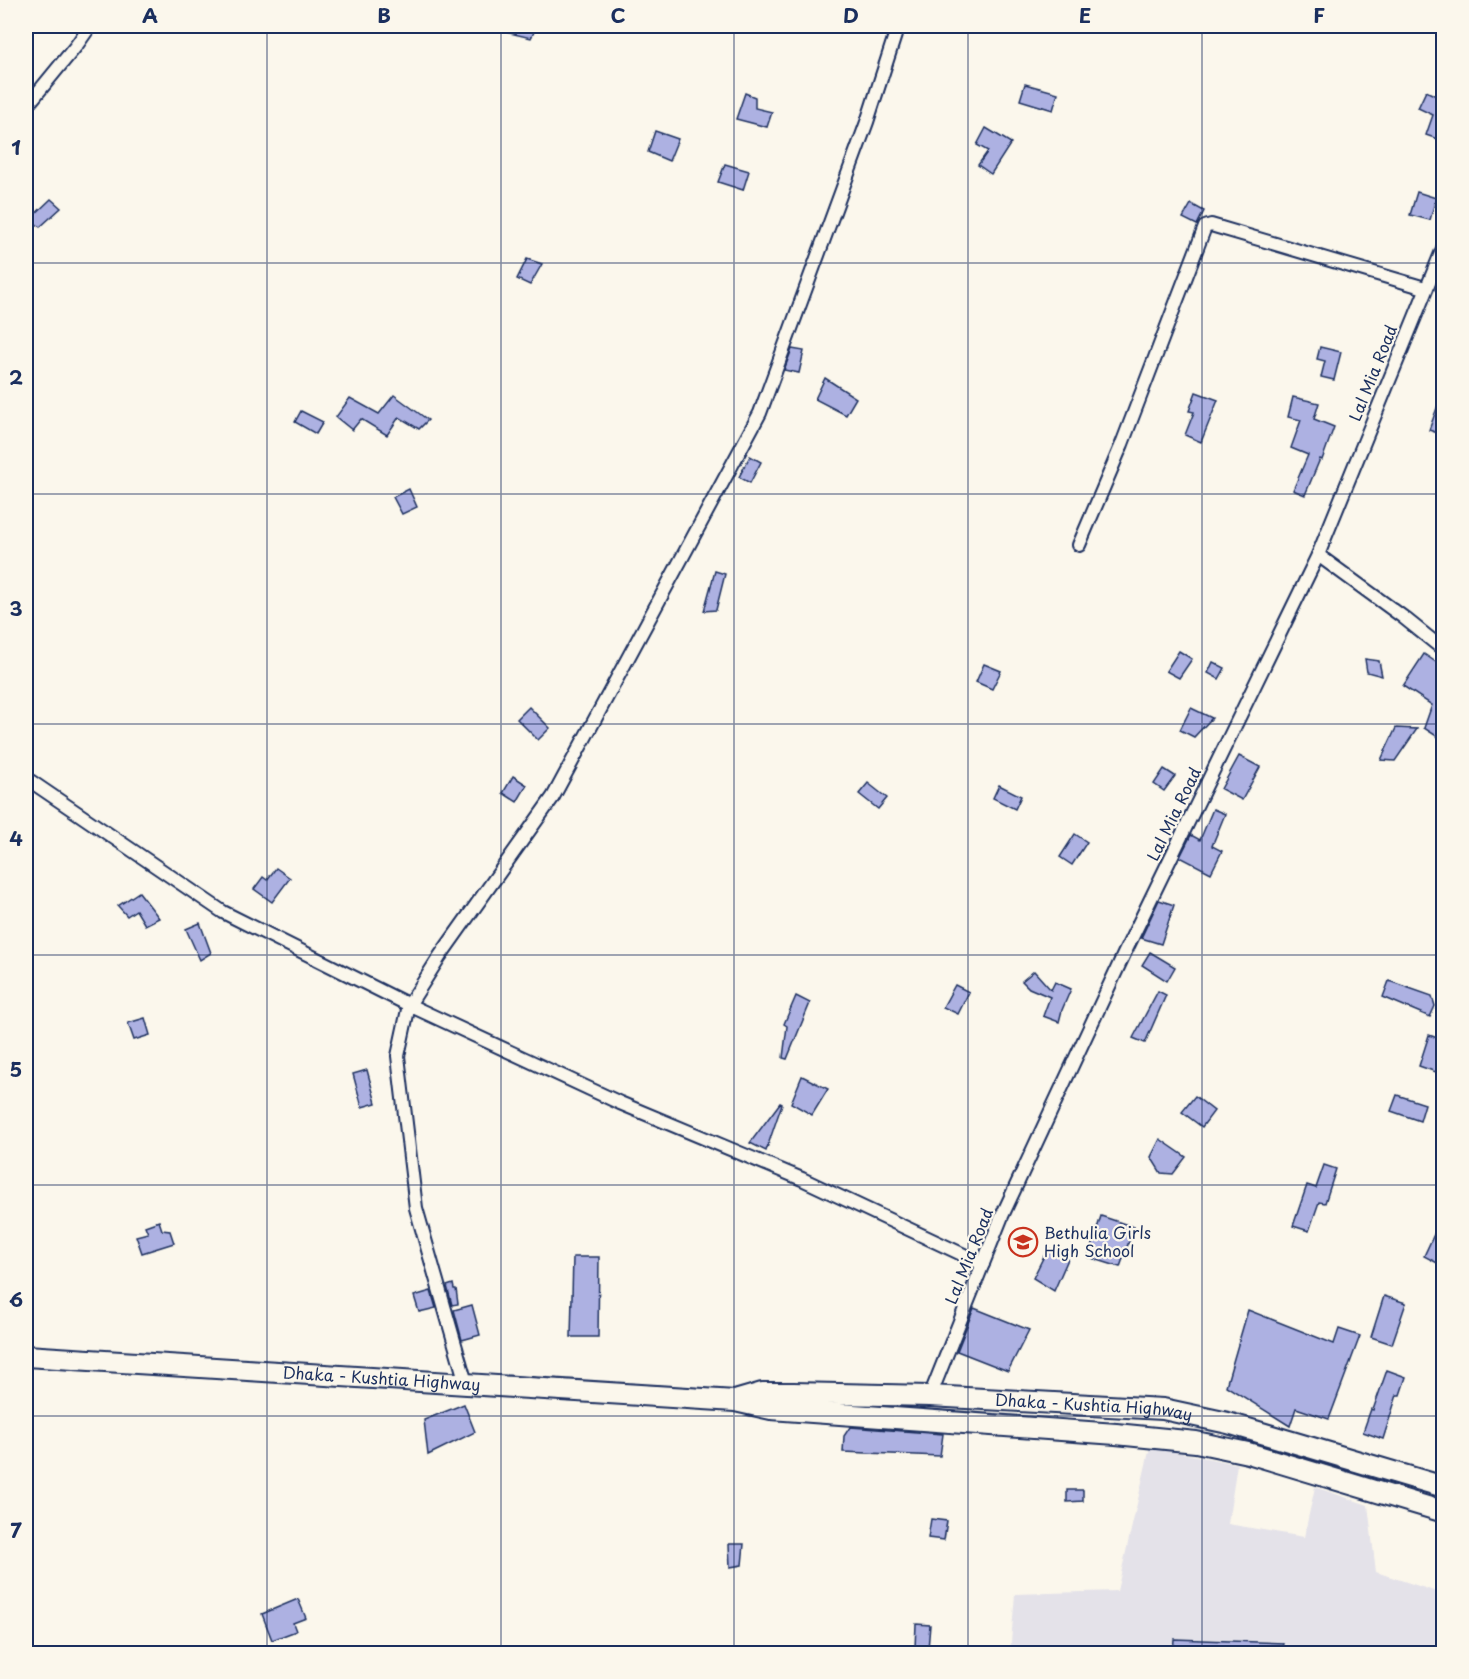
<svg xmlns="http://www.w3.org/2000/svg" width="1469" height="1679" font-family="'Playpen Sans',sans-serif">
<style>
.built{fill:#e4e2e9}
.building{fill:#adb1e2;stroke:#1b2f5e;stroke-width:1.5}
.lines{fill:none;stroke-linecap:round;stroke-linejoin:round}
.street-casing{stroke:#1b2f5e;stroke-width:16}
.primary-casing{stroke:#1b2f5e;stroke-width:24}
.street{stroke:#fbf7ec;stroke-width:12}
.primary{stroke:#fbf7ec;stroke-width:20}
.grid{fill:none;stroke:#1b2f5e;stroke-width:1.5;stroke-opacity:0.55}
.labels{text-anchor:middle;stroke-width:4.5;stroke-linejoin:round;paint-order:stroke}
.street-label{font-size:16px;fill:#1b2f5e;stroke:#fbf7ec}
.poi-label{font-size:16px;fill:#1b2f5e;stroke:#fbf7ec;text-anchor:start}
.neatline{fill:none;stroke:#1b2f5e;stroke-width:2}
.grid-label{font-size:20px;text-anchor:middle;font-weight:bold;fill:#1b2f5e}
</style>
<rect width="100%" height="100%" fill="#fbf7ec"/>
<filter id="ink" filterUnits="userSpaceOnUse"><feTurbulence type="fractalNoise" baseFrequency=".0167" numOctaves="2"/><feDisplacementMap in="SourceGraphic" scale="12" xChannelSelector="R" yChannelSelector="G"/><feConvolveMatrix kernelMatrix="1 2 1 2 8 2 1 2 1" color-interpolation-filters="sRGB"/></filter>
<g filter="url(#ink)">
<path class="built" d="M 1150,1447 L 1237,1464 L 1228,1524 L 1304,1537 L 1315,1487 L 1368,1505 L 1376,1572 L 1443,1594 L 1443,1653 L 1010,1654 L 1015,1594 L 1117,1591 Z"/>
<g class="building">
<path d="M 497,26 L 537,26 L 531,38 L 497,30 Z"/>
<path d="M 1025,84 L 1058,93 L 1053,110 L 1020,100 Z"/>
<path d="M 1426,91 L 1440,98 L 1443,91 L 1443,141 L 1426,135 L 1433,115 L 1418,108 Z"/>
<path d="M 745,93 L 755,97 L 755,108 L 772,112 L 767,127 L 736,119 Z"/>
<path d="M 986,128 L 1011,143 L 991,174 L 978,165 L 988,151 L 977,145 Z"/>
<path d="M 655,131 L 678,139 L 669,161 L 648,152 Z"/>
<path d="M 725,164 L 749,171 L 743,190 L 718,182 Z"/>
<path d="M 1417,192 L 1436,198 L 1430,220 L 1410,215 Z"/>
<path d="M 51,199 L 61,208 L 40,227 L 30,219 Z"/>
<path d="M 1191,204 L 1204,211 L 1197,225 L 1183,218 Z"/>
<path d="M 527,259 L 542,264 L 530,285 L 517,279 Z"/>
<path d="M 1320,347 L 1341,352 L 1334,380 L 1321,377 L 1325,361 L 1317,359 Z"/>
<path d="M 792,349 L 804,351 L 799,373 L 784,370 Z"/>
<path d="M 825,378 L 856,398 L 846,415 L 815,399 Z"/>
<path d="M 1196,392 L 1218,400 L 1201,442 L 1185,435 L 1194,412 L 1189,411 Z"/>
<path d="M 1442,394 L 1443,395 L 1443,435 L 1429,430 Z"/>
<path d="M 394,395 L 428,420 L 419,429 L 399,417 L 387,435 L 361,419 L 352,430 L 336,417 L 350,398 L 379,414 Z"/>
<path d="M 1293,397 L 1319,403 L 1314,419 L 1334,427 L 1322,460 L 1320,459 L 1305,495 L 1293,490 L 1308,455 L 1291,448 L 1301,420 L 1288,417 Z"/>
<path d="M 301,411 L 323,422 L 316,434 L 295,422 Z"/>
<path d="M 750,456 L 761,462 L 750,483 L 739,477 Z"/>
<path d="M 409,489 L 417,507 L 402,514 L 393,497 Z"/>
<path d="M 715,571 L 725,574 L 716,610 L 704,611 Z"/>
<path d="M 1179,651 L 1192,659 L 1179,678 L 1166,671 Z"/>
<path d="M 1424,654 L 1443,667 L 1443,733 L 1438,737 L 1424,728 L 1432,705 L 1403,686 Z"/>
<path d="M 1365,659 L 1379,661 L 1382,676 L 1367,672 Z"/>
<path d="M 1213,662 L 1225,668 L 1219,679 L 1208,673 Z"/>
<path d="M 984,664 L 1001,671 L 992,689 L 976,682 Z"/>
<path d="M 529,707 L 550,728 L 538,740 L 517,719 Z"/>
<path d="M 1191,708 L 1212,718 L 1194,737 L 1180,730 Z"/>
<path d="M 1396,728 L 1417,729 L 1395,761 L 1381,760 Z"/>
<path d="M 1239,756 L 1260,767 L 1242,800 L 1221,789 Z"/>
<path d="M 1164,769 L 1175,776 L 1164,791 L 1154,784 Z"/>
<path d="M 513,776 L 527,785 L 517,802 L 503,793 Z"/>
<path d="M 868,783 L 887,798 L 878,809 L 859,794 Z"/>
<path d="M 999,785 L 1021,796 L 1015,809 L 993,798 Z"/>
<path d="M 1213,809 L 1225,814 L 1212,846 L 1222,851 L 1211,873 L 1180,857 L 1191,835 L 1200,840 Z"/>
<path d="M 1075,834 L 1087,842 L 1072,865 L 1060,857 Z"/>
<path d="M 276,868 L 290,878 L 272,902 L 254,889 L 263,877 L 267,880 Z"/>
<path d="M 139,892 L 159,918 L 145,925 L 136,910 L 127,916 L 118,906 Z"/>
<path d="M 1159,900 L 1174,905 L 1161,944 L 1141,938 Z"/>
<path d="M 200,923 L 211,953 L 200,960 L 186,929 Z"/>
<path d="M 1150,952 L 1175,967 L 1167,981 L 1142,965 Z"/>
<path d="M 1034,971 L 1051,990 L 1055,982 L 1071,989 L 1062,1010 L 1059,1022 L 1043,1016 L 1050,997 L 1029,988 L 1022,981 Z"/>
<path d="M 1389,981 L 1432,996 L 1435,1006 L 1430,1017 L 1383,997 Z"/>
<path d="M 955,985 L 969,992 L 958,1014 L 943,1007 Z"/>
<path d="M 1158,991 L 1166,995 L 1145,1043 L 1133,1038 Z"/>
<path d="M 796,996 L 810,1003 L 787,1059 L 783,1058 L 787,1026 L 784,1024 Z"/>
<path d="M 145,1018 L 150,1035 L 134,1040 L 128,1023 Z"/>
<path d="M 1429,1035 L 1443,1040 L 1443,1058 L 1439,1073 L 1419,1066 Z"/>
<path d="M 367,1070 L 376,1103 L 362,1107 L 353,1074 Z"/>
<path d="M 802,1076 L 828,1089 L 812,1115 L 791,1103 Z"/>
<path d="M 1397,1095 L 1425,1104 L 1420,1121 L 1391,1111 Z"/>
<path d="M 1195,1096 L 1214,1111 L 1202,1127 L 1182,1112 Z"/>
<path d="M 780,1103 L 782,1104 L 766,1151 L 750,1143 Z"/>
<path d="M 1160,1139 L 1186,1157 L 1173,1174 L 1161,1173 L 1151,1157 Z"/>
<path d="M 1324,1165 L 1336,1169 L 1325,1203 L 1319,1202 L 1309,1231 L 1293,1226 L 1307,1185 L 1316,1188 Z"/>
<path d="M 1443,1215 L 1443,1266 L 1424,1256 Z"/>
<path d="M 1101,1216 L 1134,1227 L 1120,1267 L 1088,1257 Z"/>
<path d="M 159,1221 L 162,1230 L 170,1231 L 174,1243 L 142,1253 L 136,1236 L 148,1233 L 145,1226 Z"/>
<path d="M 1048,1248 L 1068,1259 L 1054,1291 L 1033,1278 Z"/>
<path d="M 573,1257 L 599,1257 L 598,1337 L 571,1337 Z"/>
<path d="M 453,1284 L 454,1289 L 456,1289 L 458,1304 L 452,1305 L 447,1286 Z"/>
<path d="M 431,1291 L 436,1308 L 419,1312 L 414,1296 Z"/>
<path d="M 1384,1296 L 1406,1303 L 1392,1344 L 1371,1337 Z"/>
<path d="M 472,1305 L 480,1335 L 462,1340 L 454,1310 Z"/>
<path d="M 974,1308 L 1029,1330 L 1008,1371 L 957,1351 Z"/>
<path d="M 1248,1310 L 1334,1344 L 1339,1329 L 1360,1336 L 1329,1419 L 1296,1408 L 1290,1426 L 1226,1386 Z"/>
<path d="M 1387,1370 L 1406,1377 L 1400,1395 L 1397,1395 L 1383,1439 L 1363,1432 L 1371,1409 L 1373,1410 Z"/>
<path d="M 464,1404 L 475,1432 L 428,1455 L 424,1420 Z"/>
<path d="M 850,1427 L 943,1434 L 940,1456 L 843,1452 L 844,1436 Z"/>
<path d="M 1067,1490 L 1083,1490 L 1083,1501 L 1067,1502 Z"/>
<path d="M 931,1519 L 947,1521 L 944,1540 L 928,1538 Z"/>
<path d="M 729,1544 L 744,1544 L 742,1565 L 730,1567 Z"/>
<path d="M 298,1599 L 306,1618 L 293,1623 L 296,1631 L 272,1640 L 262,1614 Z"/>
<path d="M 916,1624 L 930,1625 L 928,1649 L 915,1648 Z"/>
<path d="M 1174,1639 L 1283,1643 L 1282,1653 L 1173,1653 Z"/>
</g>
<g class="lines">
<g class="street-casing">
<g id="street">
<path d="M 26,107 L 76,46 L 90,26"/>
<path d="M 1079,545 L 1122,444 L 1205,227 L 1211,225 L 1425,288"/>
<path d="M 1318,555 L 1403,617 L 1444,650"/>
<path d="M 26,778 L 223,912 L 409,1005 L 620,1103 L 802,1179 L 983,1264"/>
<path d="M 466,1383 L 416,1208 L 398,1056 L 409,1005 L 440,956 L 553,797 L 760,413 L 867,122 L 898,26"/>
<path d="M 930,1396 L 1002,1216 L 1124,954 L 1318,555 L 1444,246"/>
</g>
</g>
<g class="primary-casing">
<g id="primary">
<path id="s1" d="M 26,1356 L 735,1401 L 771,1409 L 1116,1434 L 1196,1442 L 1248,1453 L 1444,1512"/>
<path id="s2" d="M 738,1400 L 762,1393 L 793,1393 L 930,1396 L 1163,1409 L 1228,1423 L 1444,1487"/>
</g>
</g>
<use href="#street" class="street"/>
<use href="#primary" class="primary"/>
</g>
</g>
<path class="grid" d="M 267,26 L 267,1654M 501,26 L 501,1654M 734,26 L 734,1654M 968,26 L 968,1654M 1202,26 L 1202,1654M 26,263 L 1444,263M 26,494 L 1444,494M 26,724 L 1444,724M 26,955 L 1444,955M 26,1185 L 1444,1185M 26,1416 L 1444,1416"/>
<defs>
<g id="school-ring" transform="scale(1.5)"><circle r="9.5" fill="#fbf7ec" stroke="#c8321e" stroke-width="1.5"/><path d="M0-5L7-2L0 1L-7-2ZM-4 1L0 2.5L4 1V4Q0 6-4 4Z" fill="#c8321e"/></g>
</defs>
<g fill-rule="evenodd">
<use href="#school-ring" x="1023" y="1242"/>
</g>
<g class="labels">
<g class="street-label">
<text transform="translate(1373 373) rotate(-68)" y="6">Lal Mia Road</text>
<text transform="translate(1174 814) rotate(-64)" y="6">Lal Mia Road</text>
<text transform="translate(969 1256) rotate(-68)" y="6">Lal Mia Road</text>
<text dy="6" stroke="none"><textPath href="#s1" startOffset="356">Dhaka - Kushtia Highway</textPath></text>
<text dy="6" stroke="none"><textPath href="#s2" startOffset="357">Dhaka - Kushtia Highway</textPath></text>
</g>
<g class="poi-label">
<text x="1044" y="1239">Bethulia Girls<tspan x="1044" dy="18">High School</tspan></text>
</g>
</g>
<rect width="1469" height="1679" fill="none" stroke="#fbf7ec" stroke-width="66"/>
<rect x="33" y="33" width="1403" height="1613" class="neatline"/>
<g class="grid-label">
<text x="150" y="23">A</text>
<text x="384" y="23">B</text>
<text x="618" y="23">C</text>
<text x="851" y="23">D</text>
<text x="1085" y="23">E</text>
<text x="1319" y="23">F</text>
<text x="16" y="155">1</text>
<text x="16" y="385">2</text>
<text x="16" y="616">3</text>
<text x="16" y="846">4</text>
<text x="16" y="1077">5</text>
<text x="16" y="1307">6</text>
<text x="16" y="1538">7</text>
</g>
</svg>
